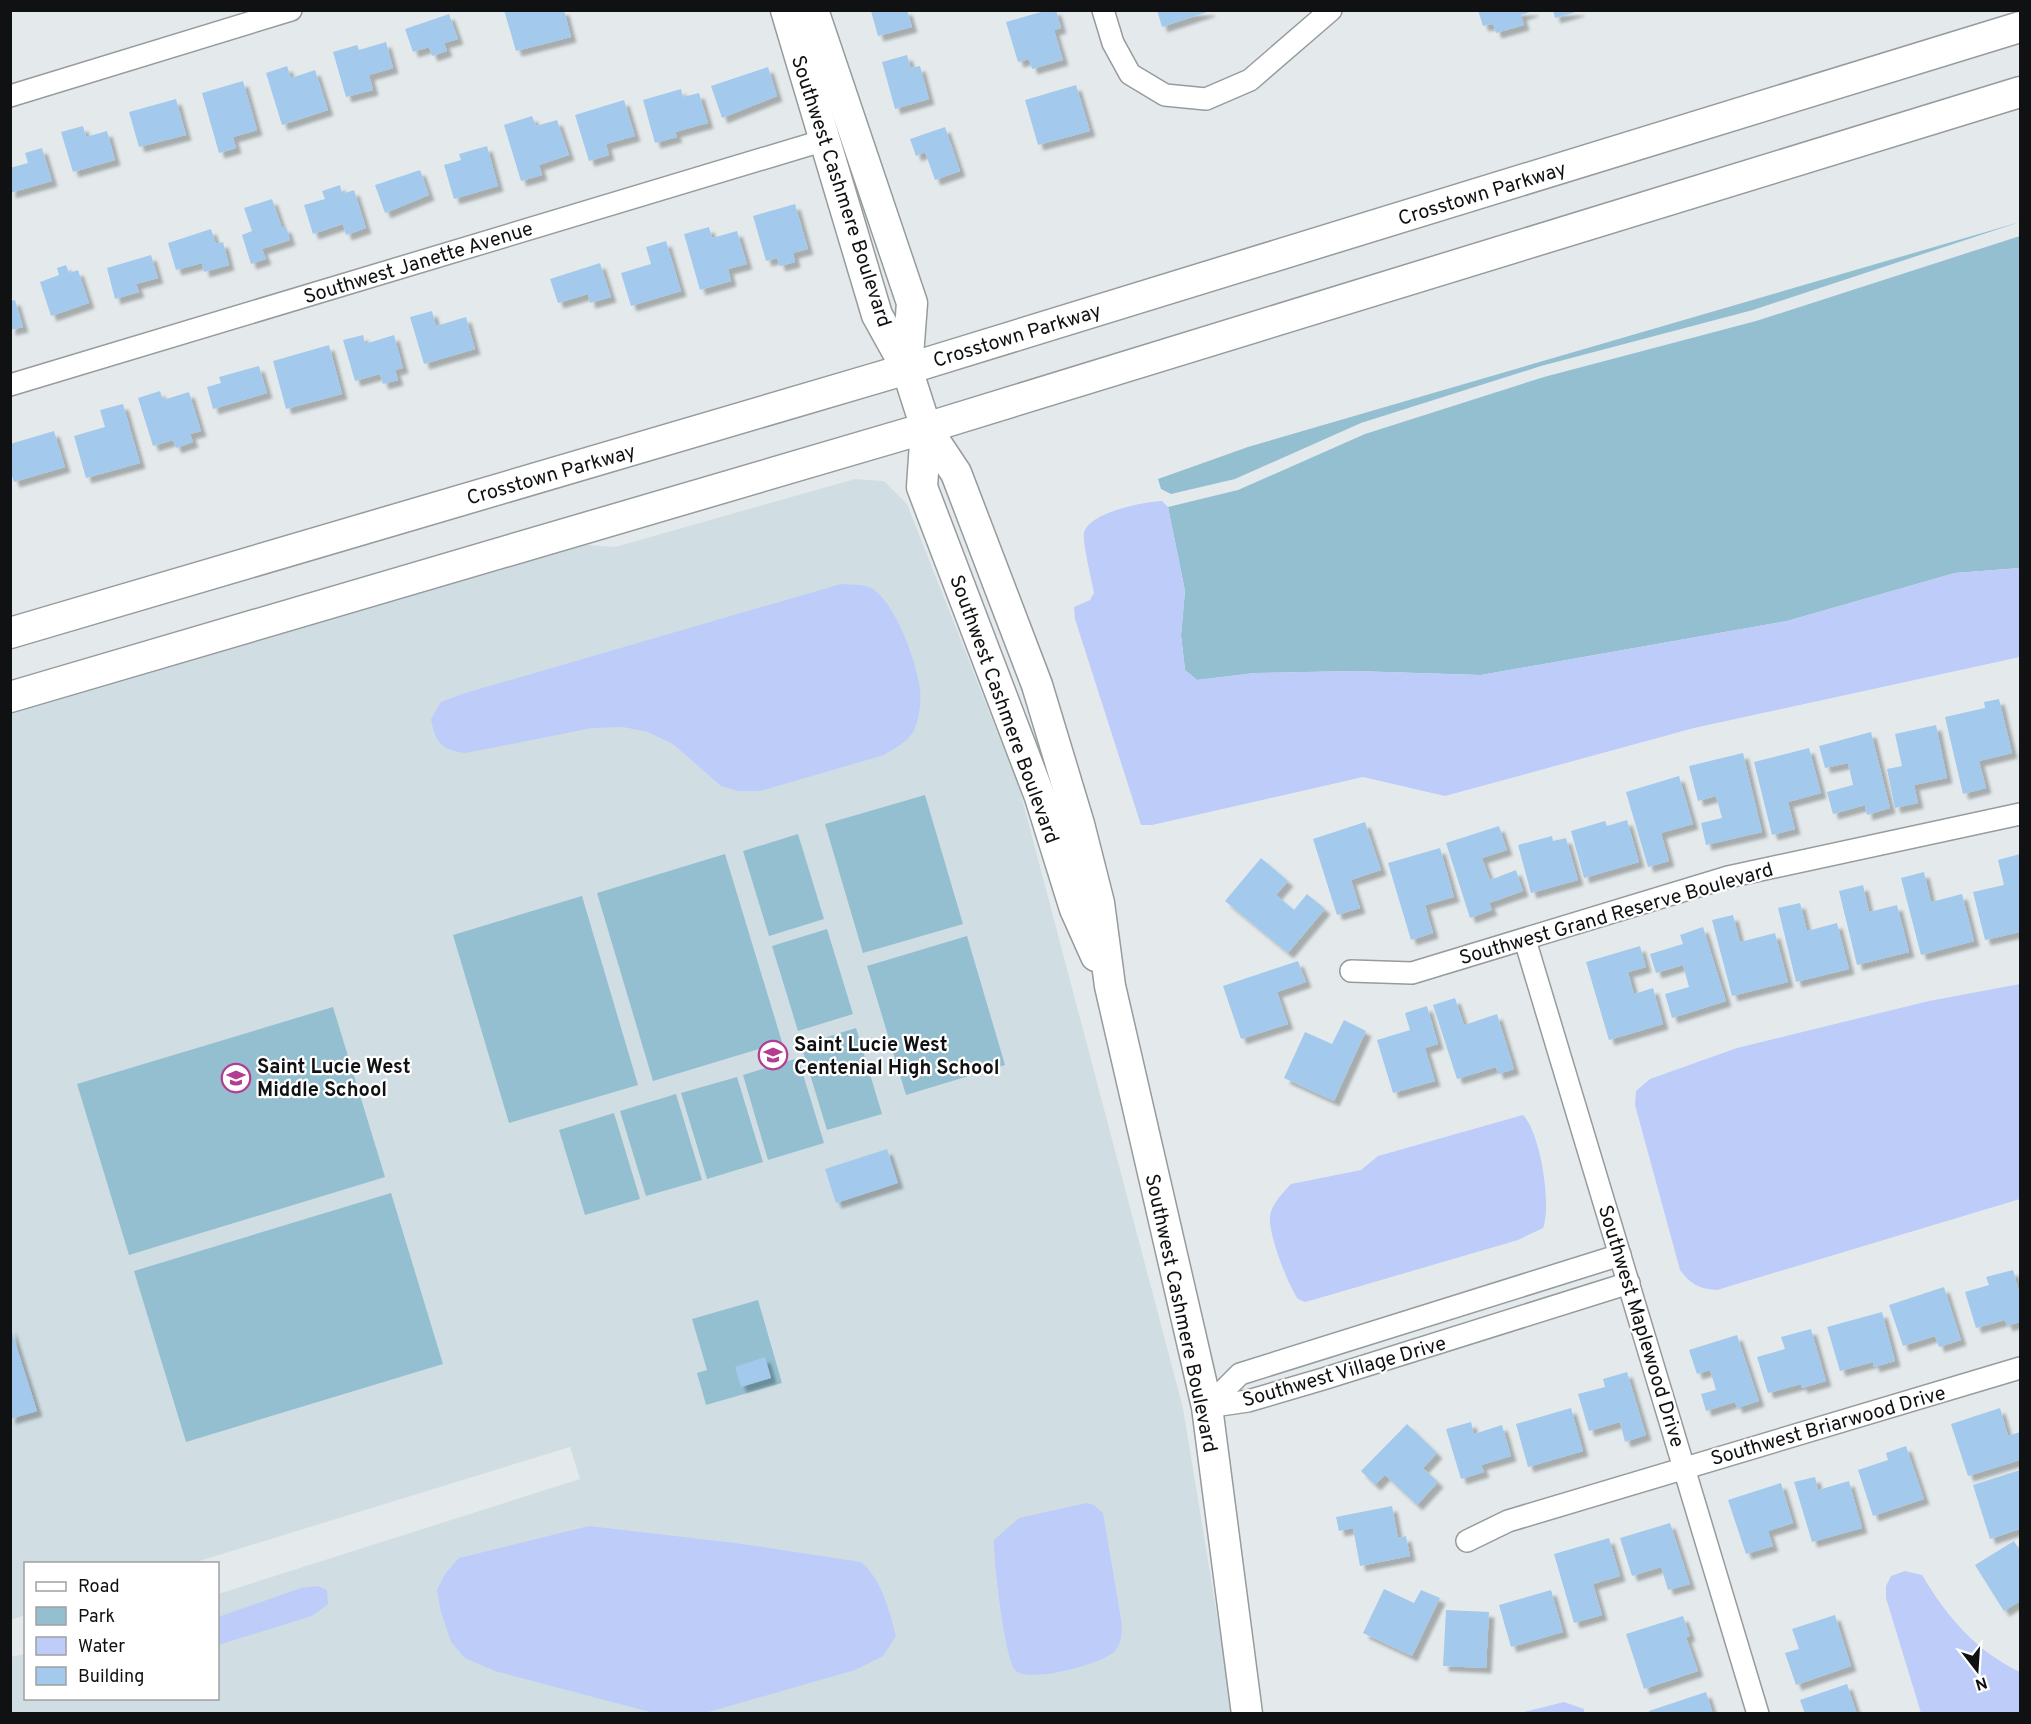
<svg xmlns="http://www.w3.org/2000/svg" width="2031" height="1724" font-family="Overpass,sans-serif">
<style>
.built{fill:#d0dee4}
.green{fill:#94bfd1}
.water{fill:#bdccf9}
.building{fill:#a3c9ed;filter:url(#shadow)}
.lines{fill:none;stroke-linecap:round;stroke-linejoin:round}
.street-casing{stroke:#969b9d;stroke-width:24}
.secondary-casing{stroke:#969b9d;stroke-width:33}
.street{stroke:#fff;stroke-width:21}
.secondary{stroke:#fff;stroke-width:30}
.labels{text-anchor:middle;stroke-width:4.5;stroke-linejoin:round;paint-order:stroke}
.street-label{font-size:20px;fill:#0f1112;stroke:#fff}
.poi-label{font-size:20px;font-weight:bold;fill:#0f1112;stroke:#fff;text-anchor:start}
</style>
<defs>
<filter id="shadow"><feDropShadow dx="5.5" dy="5.5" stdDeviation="1.5" flood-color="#0004"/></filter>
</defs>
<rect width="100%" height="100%" fill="#e4eaec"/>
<path class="built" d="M 855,479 L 884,481 L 907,504 L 1019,787 L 1183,1408 L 1233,1713 L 11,1714 L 10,1657 L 25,1654 L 26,1698 L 218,1698 L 218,1594 L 580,1479 L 570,1447 L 193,1563 L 26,1564 L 25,1615 L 11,1620 L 11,710 L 573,544 L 615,547 Z"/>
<g class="green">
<path d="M 2020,222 L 1753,310 L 1541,366 L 1361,423 L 1235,479 L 1171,494 L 1161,489 L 1158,479 L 1248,447 Z"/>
<path d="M 2020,236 L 2020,568 L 1955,573 L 1787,621 L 1481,675 L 1354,671 L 1255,673 L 1197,680 L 1185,670 L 1181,635 L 1185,591 L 1168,507 L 1238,490 L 1365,434 L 1544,377 L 1756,321 Z"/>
<path d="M 925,795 L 963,924 L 863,953 L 825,824 Z"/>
<path d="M 798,834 L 824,919 L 769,936 L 743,851 Z"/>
<path d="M 725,854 L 782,1042 L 653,1081 L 597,893 Z"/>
<path d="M 582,896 L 638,1085 L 509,1123 L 453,935 Z"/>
<path d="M 827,929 L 853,1014 L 798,1031 L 772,946 Z"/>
<path d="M 967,936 L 1005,1065 L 906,1095 L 867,966 Z"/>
<path d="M 333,1007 L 385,1177 L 129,1255 L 77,1084 Z"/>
<path d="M 856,1028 L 882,1114 L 827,1130 L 801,1045 Z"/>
<path d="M 798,1058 L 824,1143 L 768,1160 L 743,1075 Z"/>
<path d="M 737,1077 L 763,1162 L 707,1179 L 681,1093 Z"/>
<path d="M 676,1094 L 702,1180 L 646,1196 L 620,1111 Z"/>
<path d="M 614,1113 L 640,1199 L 585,1215 L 559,1130 Z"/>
<path d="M 391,1193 L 443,1364 L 186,1442 L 134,1271 Z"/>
<path d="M 758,1300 L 782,1383 L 706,1405 L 697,1373 L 707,1370 L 692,1319 Z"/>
</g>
<g class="water">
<path d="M 1162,501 L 1168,507 L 1185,591 L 1181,635 L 1185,670 L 1197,680 L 1255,673 L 1354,671 L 1481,675 L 1787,621 L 1955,573 L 2020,568 L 2020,657 L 1694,728 L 1445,796 L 1363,777 L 1152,825 L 1141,825 L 1075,619 L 1074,607 L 1090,600 L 1094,593 C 1092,581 1082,541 1084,533 C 1089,512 1144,502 1162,501 Z"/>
<path d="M 841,584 C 850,585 861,584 869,587 C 893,597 915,658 919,683 C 922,697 920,715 915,728 C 910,741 895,748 884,755 L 760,791 L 738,791 L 721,786 L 673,744 L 648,732 L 623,727 L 592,728 L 466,753 C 442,751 435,742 431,719 L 441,702 L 462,694 Z"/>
<path d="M 2020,984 L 2020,1199 L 1717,1290 C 1700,1289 1690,1284 1680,1270 L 1635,1105 L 1636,1091 L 1650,1079 L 1737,1048 L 1929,1001 Z"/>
<path d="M 1523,1115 C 1540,1132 1552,1204 1543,1228 L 1518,1240 L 1316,1299 L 1305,1302 L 1298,1299 C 1288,1285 1270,1238 1270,1220 C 1269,1206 1282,1194 1291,1184 L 1361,1170 L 1378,1156 Z"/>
<path d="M 1086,1503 L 1094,1505 L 1103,1513 L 1122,1625 C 1121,1635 1122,1643 1115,1651 C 1103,1664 1028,1684 1015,1670 C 1005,1659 993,1559 994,1540 L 1019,1518 Z"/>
<path d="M 589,1526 L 735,1543 L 861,1562 C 882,1580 889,1610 896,1636 L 883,1656 L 855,1670 L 705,1713 L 654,1713 L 495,1671 L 465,1658 L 451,1642 L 441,1612 L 437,1590 L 445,1574 L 459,1558 Z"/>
<path d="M 1905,1571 L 1922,1575 C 1947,1617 1976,1651 2020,1672 L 2020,1713 L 1921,1713 L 1886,1598 L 1886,1586 L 1891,1576 Z"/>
<path d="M 318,1586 L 327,1590 L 328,1604 L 312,1616 L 218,1645 L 218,1617 L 301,1588 Z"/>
<path d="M 1564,1702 L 1584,1709 L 1584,1713 L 1520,1713 Z"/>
</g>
<g class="building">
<path d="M 504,10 L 564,10 L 571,37 L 516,51 Z"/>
<path d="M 907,10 L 912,27 L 878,36 L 871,11 Z"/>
<path d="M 1048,10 L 1056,10 L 1061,28 L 1054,30 L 1063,60 L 1032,69 L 1029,59 L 1018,62 L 1006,22 Z"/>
<path d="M 1157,10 L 1210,10 L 1210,11 L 1162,27 Z"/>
<path d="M 1478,10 L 1533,10 L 1533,11 L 1521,15 L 1524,25 L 1496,33 L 1493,24 L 1483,26 Z"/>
<path d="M 1553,10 L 1579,10 L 1579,11 L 1555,18 Z"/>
<path d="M 449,14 L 458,39 L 444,43 L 447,51 L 432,56 L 429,47 L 413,52 L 405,29 Z"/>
<path d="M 386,42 L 393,68 L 369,75 L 373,90 L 346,97 L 333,52 L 357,45 L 359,50 Z"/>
<path d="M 907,55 L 911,68 L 920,66 L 929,99 L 895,109 L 882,62 Z"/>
<path d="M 287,66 L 291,78 L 315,70 L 328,110 L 282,125 L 266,73 Z"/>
<path d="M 768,67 L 777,96 L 722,118 L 711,86 Z"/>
<path d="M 243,81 L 257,130 L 233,137 L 236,148 L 219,153 L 202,93 Z"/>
<path d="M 1076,85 L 1090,131 L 1038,145 L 1025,100 Z"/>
<path d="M 681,89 L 683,97 L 699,93 L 708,123 L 675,132 L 677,137 L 655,143 L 643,100 Z"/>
<path d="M 176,99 L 186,135 L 139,147 L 129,112 Z"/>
<path d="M 624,100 L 635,136 L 606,144 L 609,155 L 589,161 L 575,115 Z"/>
<path d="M 532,116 L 536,126 L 557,120 L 569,155 L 539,165 L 542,175 L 521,181 L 504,125 Z"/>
<path d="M 83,126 L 86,137 L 107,131 L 115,160 L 73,172 L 61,132 Z"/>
<path d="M 945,127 L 960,171 L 935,180 L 925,152 L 916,156 L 910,139 Z"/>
<path d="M 487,146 L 498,186 L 454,199 L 444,165 L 461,160 L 459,154 Z"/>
<path d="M 42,148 L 52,181 L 10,193 L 10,168 L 28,163 L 25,153 Z"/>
<path d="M 420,170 L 429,195 L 385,213 L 375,185 Z"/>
<path d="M 340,185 L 342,194 L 354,190 L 366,228 L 346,235 L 343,224 L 313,234 L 304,205 L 325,199 L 322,191 Z"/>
<path d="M 272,199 L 282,228 L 286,227 L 290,240 L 262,249 L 266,259 L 251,264 L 242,235 L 252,231 L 244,208 Z"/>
<path d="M 795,204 L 808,249 L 793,253 L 795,262 L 780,266 L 777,258 L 766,261 L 753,216 Z"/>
<path d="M 709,227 L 712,238 L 737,231 L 747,264 L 728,269 L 731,281 L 700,290 L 684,234 Z"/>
<path d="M 211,229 L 216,244 L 223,242 L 229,265 L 204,272 L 202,263 L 176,270 L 168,243 Z"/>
<path d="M 666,241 L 681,291 L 631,306 L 621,273 L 651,264 L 646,247 Z"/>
<path d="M 151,255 L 158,278 L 136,284 L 139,292 L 115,299 L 107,268 Z"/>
<path d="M 600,263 L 611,297 L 590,303 L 588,294 L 558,303 L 550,279 Z"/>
<path d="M 66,265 L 69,273 L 78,270 L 89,303 L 51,316 L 40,282 L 59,275 L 57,268 Z"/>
<path d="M 15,300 L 23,327 L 10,330 L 10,301 Z"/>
<path d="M 432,311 L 436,326 L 466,317 L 475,349 L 424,364 L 410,317 Z"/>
<path d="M 363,335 L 365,344 L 394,335 L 403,368 L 395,370 L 398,380 L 383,384 L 380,374 L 355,381 L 343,340 Z"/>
<path d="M 329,345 L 342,394 L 286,409 L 273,361 Z"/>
<path d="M 259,366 L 267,393 L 213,409 L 207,387 L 221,383 L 219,377 Z"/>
<path d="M 160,391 L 163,400 L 189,392 L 201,431 L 190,434 L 193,442 L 176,448 L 173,440 L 153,446 L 138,398 Z"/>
<path d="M 123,404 L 140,463 L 86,478 L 74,436 L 105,427 L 100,410 Z"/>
<path d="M 54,431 L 65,467 L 14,482 L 10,470 L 10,444 Z"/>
<path d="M 1999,699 L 2012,753 L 1979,761 L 1986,788 L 1963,794 L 1945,717 L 1985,708 L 1984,702 Z"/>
<path d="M 1936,725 L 1947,778 L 1914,785 L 1918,803 L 1895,808 L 1887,769 L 1902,766 L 1895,734 Z"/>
<path d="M 1871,732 L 1890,808 L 1867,815 L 1865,805 L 1833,814 L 1827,792 L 1853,785 L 1848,763 L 1825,768 L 1819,746 Z"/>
<path d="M 1809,748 L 1821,793 L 1788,802 L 1795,829 L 1772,835 L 1754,762 Z"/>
<path d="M 1743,753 L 1762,832 L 1706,845 L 1701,823 L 1722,818 L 1716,796 L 1698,801 L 1689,766 Z"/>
<path d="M 1679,776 L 1693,824 L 1661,833 L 1669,861 L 1648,867 L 1626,792 Z"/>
<path d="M 1627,820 L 1639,862 L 1584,878 L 1571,831 L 1605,821 L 1607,826 Z"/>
<path d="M 1365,822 L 1381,870 L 1351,880 L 1360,908 L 1337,915 L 1313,839 Z"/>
<path d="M 1499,826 L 1507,850 L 1482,858 L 1490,880 L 1516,870 L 1523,891 L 1489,903 L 1492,910 L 1470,918 L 1446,843 Z"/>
<path d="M 1552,836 L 1553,841 L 1566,838 L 1578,880 L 1531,893 L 1518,845 Z"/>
<path d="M 1440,848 L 1454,897 L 1425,905 L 1433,933 L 1411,940 L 1388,863 Z"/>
<path d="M 2020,854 L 2020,932 L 1985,940 L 1973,892 L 2004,885 L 1998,860 Z"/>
<path d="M 1261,858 L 1288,881 L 1276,895 L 1294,910 L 1307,894 L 1325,909 L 1288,953 L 1225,901 Z"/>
<path d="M 1924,872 L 1931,902 L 1962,894 L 1974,941 L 1921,955 L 1901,878 Z"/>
<path d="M 1863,885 L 1869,912 L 1897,905 L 1909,952 L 1857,965 L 1839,891 Z"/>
<path d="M 1800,903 L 1807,931 L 1837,923 L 1849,969 L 1796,982 L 1778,908 Z"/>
<path d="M 1733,915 L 1740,942 L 1775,933 L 1788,982 L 1732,996 L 1712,920 Z"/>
<path d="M 1703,927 L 1726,1001 L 1672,1018 L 1665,994 L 1689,987 L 1683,965 L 1656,973 L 1650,954 L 1683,944 L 1680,935 Z"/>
<path d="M 1640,946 L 1646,967 L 1628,972 L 1634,994 L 1653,988 L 1663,1024 L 1609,1040 L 1586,962 Z"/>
<path d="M 1298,961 L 1306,982 L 1277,992 L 1288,1024 L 1241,1039 L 1223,986 Z"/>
<path d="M 1455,998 L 1464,1025 L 1497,1014 L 1514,1069 L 1498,1074 L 1496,1067 L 1457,1079 L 1433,1005 Z"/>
<path d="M 1427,1006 L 1438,1044 L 1425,1048 L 1435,1081 L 1393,1093 L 1377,1040 L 1410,1030 L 1405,1013 Z"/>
<path d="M 1344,1020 L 1366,1031 L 1334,1101 L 1284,1078 L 1305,1032 L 1332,1044 Z"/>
<path d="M 887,1149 L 898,1183 L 836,1203 L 825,1169 Z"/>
<path d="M 2013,1270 L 2020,1295 L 2020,1322 L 2007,1326 L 2005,1320 L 1976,1328 L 1965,1292 L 1989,1285 L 1986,1277 Z"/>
<path d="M 1944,1287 L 1961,1340 L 1939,1347 L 1935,1336 L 1903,1346 L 1889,1305 Z"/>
<path d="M 1882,1312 L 1895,1361 L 1874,1367 L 1873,1362 L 1840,1371 L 1827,1327 Z"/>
<path d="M 10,1326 L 37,1411 L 10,1419 Z"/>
<path d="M 1811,1329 L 1826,1381 L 1802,1388 L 1801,1384 L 1768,1393 L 1757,1357 L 1785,1349 L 1781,1337 Z"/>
<path d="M 1737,1335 L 1759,1401 L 1737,1408 L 1735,1402 L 1706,1411 L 1701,1394 L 1716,1390 L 1710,1370 L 1697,1374 L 1689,1350 Z"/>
<path d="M 765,1357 L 771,1378 L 741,1387 L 735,1367 Z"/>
<path d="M 1627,1372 L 1646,1435 L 1625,1442 L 1620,1422 L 1589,1431 L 1578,1394 L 1605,1387 L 1603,1379 Z"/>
<path d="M 1571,1408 L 1583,1451 L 1528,1467 L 1516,1424 Z"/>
<path d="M 2000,1408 L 2008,1436 L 2020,1432 L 2020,1460 L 1968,1476 L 1951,1424 Z"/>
<path d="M 1471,1422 L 1474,1434 L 1502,1425 L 1511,1456 L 1481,1465 L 1484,1472 L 1461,1479 L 1446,1429 Z"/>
<path d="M 1407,1424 L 1437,1453 L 1423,1468 L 1438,1482 L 1417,1505 L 1385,1475 L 1375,1485 L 1361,1471 Z"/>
<path d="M 1906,1446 L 1924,1499 L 1873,1516 L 1858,1470 L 1888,1460 L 1886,1453 Z"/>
<path d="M 2020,1470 L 2020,1529 L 1990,1539 L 1973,1485 Z"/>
<path d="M 1815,1477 L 1818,1490 L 1849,1481 L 1862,1528 L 1812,1542 L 1794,1482 Z"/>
<path d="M 1781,1483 L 1793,1523 L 1768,1531 L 1773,1546 L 1746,1554 L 1728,1500 Z"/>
<path d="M 1392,1506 L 1398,1538 L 1406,1536 L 1410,1556 L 1360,1566 L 1353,1528 L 1339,1531 L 1336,1517 Z"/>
<path d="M 1670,1523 L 1690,1584 L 1668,1590 L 1661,1567 L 1632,1576 L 1620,1538 Z"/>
<path d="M 1609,1538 L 1620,1576 L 1593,1584 L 1602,1615 L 1574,1623 L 1554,1554 Z"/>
<path d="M 2014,1541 L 2020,1551 L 2020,1601 L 2004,1611 L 1975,1565 Z"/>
<path d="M 1384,1589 L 1414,1603 L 1421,1590 L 1440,1598 L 1412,1656 L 1363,1633 Z"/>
<path d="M 1551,1590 L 1563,1632 L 1511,1647 L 1499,1605 Z"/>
<path d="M 1446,1610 L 1489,1612 L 1486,1668 L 1443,1666 Z"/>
<path d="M 1835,1615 L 1851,1666 L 1796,1685 L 1785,1653 L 1799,1649 L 1792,1629 Z"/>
<path d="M 1683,1616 L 1690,1636 L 1686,1637 L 1698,1671 L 1644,1689 L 1626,1634 Z"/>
<path d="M 1847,1684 L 1857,1714 L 1805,1714 L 1800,1700 Z"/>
<path d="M 1706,1692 L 1713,1714 L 1650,1714 L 1649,1711 Z"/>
</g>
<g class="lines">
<g class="street-casing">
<g id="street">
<path d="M 1103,10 L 1113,43 L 1130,74 L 1165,95 L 1206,99 L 1250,80 L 1331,10"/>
<path d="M 10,96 L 291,10"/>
<path d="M 10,385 L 825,140"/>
<path d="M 1525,940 L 1758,1714"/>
<path d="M 1351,971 L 1412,973 L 1728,877 L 2020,814"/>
<path d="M 1207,1407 L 1240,1374 L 1620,1255"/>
<path d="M 1207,1407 L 1248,1401 L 1323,1379 L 1629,1283"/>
<path d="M 1467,1541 L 1508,1521 L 2020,1368"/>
</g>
</g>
<g class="secondary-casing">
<g id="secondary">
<path d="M 786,10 L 877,315 L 907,369 L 926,428 L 956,473 L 1037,685 L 1079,824 L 1099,903 L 1110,986 L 1207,1407 L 1247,1714"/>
<path d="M 813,10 L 912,303 L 907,369"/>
<path d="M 926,428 L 922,487 L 1040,797 L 1075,909 L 1096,956"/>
<path d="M 10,633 L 907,369 L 2020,27"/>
<path d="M 10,697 L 926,428 L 2020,92"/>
</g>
</g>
<use href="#street" class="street"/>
<use href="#secondary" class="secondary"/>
</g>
<defs>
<g id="school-ring" transform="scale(1.5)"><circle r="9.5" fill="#fff" stroke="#b43c91" stroke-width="1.5"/><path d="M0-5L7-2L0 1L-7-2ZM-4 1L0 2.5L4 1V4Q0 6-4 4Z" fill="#b43c91"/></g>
</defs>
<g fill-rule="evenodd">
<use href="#school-ring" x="773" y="1055"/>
<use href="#school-ring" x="236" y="1078"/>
</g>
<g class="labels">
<g class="street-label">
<text transform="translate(842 191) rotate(72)" y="7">Southwest Cashmere Boulevard</text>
<text transform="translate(1482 193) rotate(-17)" y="7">Crosstown Parkway</text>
<text transform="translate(418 262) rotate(-17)" y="7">Southwest Janette Avenue</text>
<text transform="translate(1017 335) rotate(-17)" y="7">Crosstown Parkway</text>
<text transform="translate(551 474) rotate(-16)" y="7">Crosstown Parkway</text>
<text transform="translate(1005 709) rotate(70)" y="7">Southwest Cashmere Boulevard</text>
<text transform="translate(1616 913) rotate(-16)" y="7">Southwest Grand Reserve Boulevard</text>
<text transform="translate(1182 1313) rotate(78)" y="7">Southwest Cashmere Boulevard</text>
<text transform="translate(1642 1326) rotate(73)" y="7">Southwest Maplewood Drive</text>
<text transform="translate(1344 1371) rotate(-16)" y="7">Southwest Village Drive</text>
<text transform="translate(1828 1425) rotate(-16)" y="7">Southwest Briarwood Drive</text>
</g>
<g class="poi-label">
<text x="794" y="1051">Saint Lucie West<tspan x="794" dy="23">Centenial High School</tspan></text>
<text x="257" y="1073">Saint Lucie West<tspan x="257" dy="23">Middle School</tspan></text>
</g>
</g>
<rect width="2031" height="1724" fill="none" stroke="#0f1112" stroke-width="24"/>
<rect x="24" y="1562" width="195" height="138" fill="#ffffff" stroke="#9fa0a0" stroke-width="1.5"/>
<rect x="36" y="1582" width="30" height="9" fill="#ffffff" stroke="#9fa0a0" stroke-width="1.5"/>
<text x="78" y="1592" font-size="18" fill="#0f1112">Road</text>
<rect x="36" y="1607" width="30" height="18" fill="#94bfd1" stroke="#9fa0a0" stroke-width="1.5"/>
<text x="78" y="1622" font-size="18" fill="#0f1112">Park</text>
<rect x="36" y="1637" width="30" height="18" fill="#bdccf9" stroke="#9fa0a0" stroke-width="1.5"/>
<text x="78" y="1652" font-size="18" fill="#0f1112">Water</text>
<rect x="36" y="1667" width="30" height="18" fill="#a3c9ed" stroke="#9fa0a0" stroke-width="1.5"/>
<text x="78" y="1682" font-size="18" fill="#0f1112">Building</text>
<g transform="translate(1977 1670) rotate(163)" stroke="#ffffff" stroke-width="4.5" paint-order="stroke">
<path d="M0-4.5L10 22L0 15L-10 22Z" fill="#0f1112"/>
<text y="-9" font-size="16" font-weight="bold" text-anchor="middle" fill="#0f1112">N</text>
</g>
</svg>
